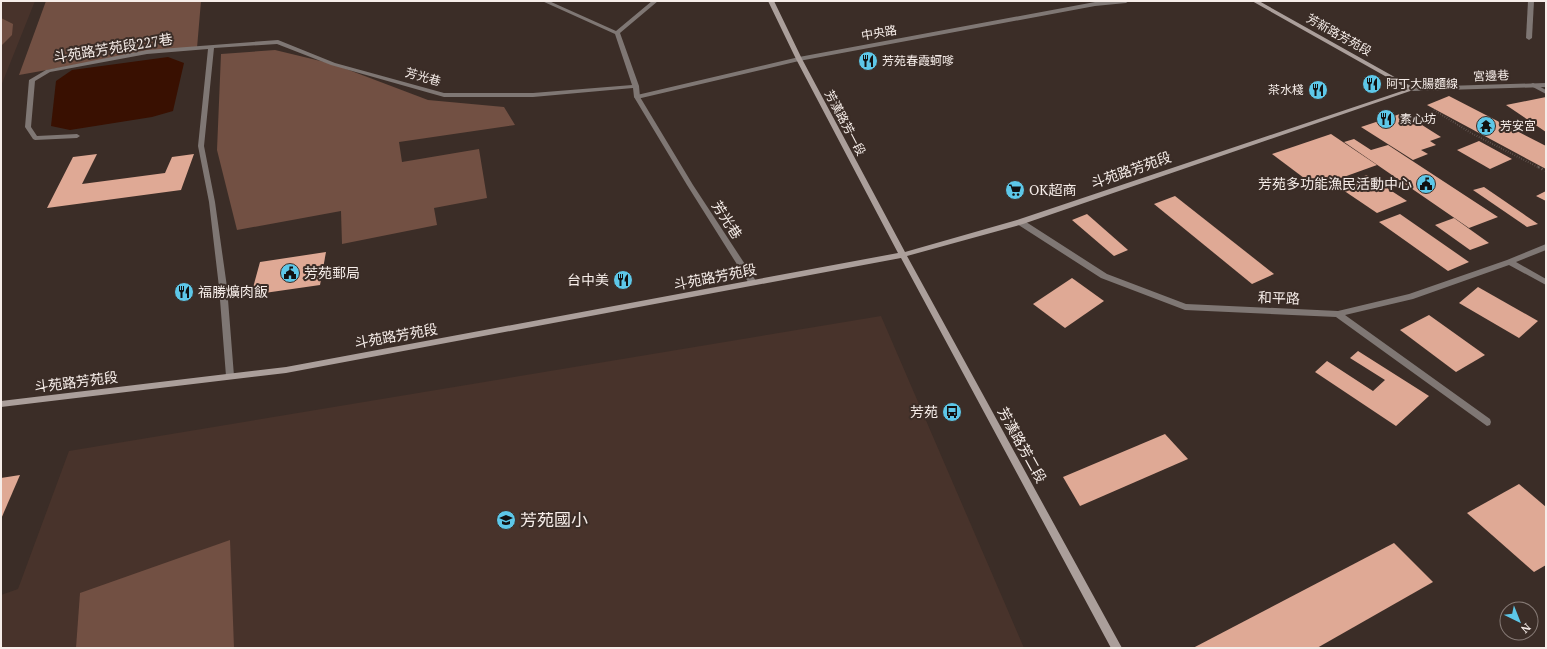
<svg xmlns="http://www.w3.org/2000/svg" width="1547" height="649" font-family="'PT Serif','Noto Sans TC',serif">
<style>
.built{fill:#48332b}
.green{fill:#725043}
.water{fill:#391001}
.building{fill:#dfa995}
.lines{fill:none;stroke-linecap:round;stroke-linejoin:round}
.path-far1{stroke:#776b66;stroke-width:2;stroke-dasharray:0.5 2;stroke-linecap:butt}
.path{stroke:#776b66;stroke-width:2.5;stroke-dasharray:1 3;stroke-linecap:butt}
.lane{fill:#7f7774;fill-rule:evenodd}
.street{fill:#7f7774;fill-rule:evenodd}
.secondary{fill:#ab9f9b;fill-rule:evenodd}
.labels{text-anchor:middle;stroke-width:4;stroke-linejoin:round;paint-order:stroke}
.far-street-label{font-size:12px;fill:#f6ede9;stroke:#3b2d27}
.far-poi-label{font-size:12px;fill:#f6ede9;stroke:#3b2d27;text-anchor:start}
.street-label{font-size:14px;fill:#f6ede9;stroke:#3b2d27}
.poi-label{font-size:14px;fill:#f6ede9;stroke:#3b2d27;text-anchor:end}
.near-poi-label{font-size:17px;fill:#f6ede9;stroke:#3b2d27;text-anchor:start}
</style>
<rect width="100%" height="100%" fill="#3b2d27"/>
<g class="built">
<path d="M 1,1 L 35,1 L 1,86 Z"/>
<path d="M 881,316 L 1024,648 L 1,648 L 1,595 L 18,589 L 69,451 Z"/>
</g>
<g class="green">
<path d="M 46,1 L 201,1 L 197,48 L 147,52 L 19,75 Z"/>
<path d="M 1,18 L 13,24 L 12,35 L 1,46 Z"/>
<path d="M 275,50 L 333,64 L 428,100 L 504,107 L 515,125 L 399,142 L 402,162 L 479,149 L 487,198 L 434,208 L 437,225 L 342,244 L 341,211 L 237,230 L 217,150 L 221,54 Z"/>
<path d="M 230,540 L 234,648 L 76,648 L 80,593 Z"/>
</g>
<path class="water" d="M 168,57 L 184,63 L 173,111 L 152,117 L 70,130 L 51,126 L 56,81 L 72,70 Z"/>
<g class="building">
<path d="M 1449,96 L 1546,146 L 1546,169 L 1427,105 Z"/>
<path d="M 1546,97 L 1546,132 L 1506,105 Z"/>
<path d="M 1403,113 L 1441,137 L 1430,141 L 1436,145 L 1421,150 L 1428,154 L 1413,160 L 1361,127 Z"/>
<path d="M 1331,134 L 1377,165 L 1316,187 L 1272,154 Z"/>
<path d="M 1354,139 L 1371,150 L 1388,145 L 1498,217 L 1469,228 L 1344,142 Z"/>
<path d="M 1479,141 L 1512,159 L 1490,169 L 1457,150 Z"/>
<path d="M 97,154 L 82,184 L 165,173 L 172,157 L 194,154 L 181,190 L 47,208 L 73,157 Z"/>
<path d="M 1367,175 L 1407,201 L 1377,213 L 1337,186 Z"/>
<path d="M 1484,187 L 1538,224 L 1527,227 L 1473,190 Z"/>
<path d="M 1546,191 L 1546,201 L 1536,196 Z"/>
<path d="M 1175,196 L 1274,274 L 1252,284 L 1154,204 Z"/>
<path d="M 1087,214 L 1128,250 L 1114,256 L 1072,220 Z"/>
<path d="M 1400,214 L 1469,262 L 1448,271 L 1379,222 Z"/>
<path d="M 1454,218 L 1489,243 L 1470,250 L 1435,225 Z"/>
<path d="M 326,252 L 320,285 L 251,295 L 260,262 Z"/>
<path d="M 1072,278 L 1104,301 L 1065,328 L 1033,304 Z"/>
<path d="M 1478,287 L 1538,321 L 1519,338 L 1459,303 Z"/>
<path d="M 1429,315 L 1485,355 L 1456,372 L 1400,330 Z"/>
<path d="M 1358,351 L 1429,396 L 1396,426 L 1315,372 L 1327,361 L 1373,391 L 1385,380 L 1350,358 Z"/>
<path d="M 1165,434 L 1188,459 L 1080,506 L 1063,477 Z"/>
<path d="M 20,475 L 1,519 L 1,478 Z"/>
<path d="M 1519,484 L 1546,507 L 1546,565 L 1534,572 L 1467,513 Z"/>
<path d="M 1394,543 L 1433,582 L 1317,648 L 1193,648 Z"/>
</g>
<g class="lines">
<path class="path-far1" d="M 1434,110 L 1471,133 L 1540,168"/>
<path class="path" d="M 1538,167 L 1546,171"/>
<g class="lane">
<path d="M 542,1 L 549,1 L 616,31 L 652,1 L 658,1 L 620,33 L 639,86 L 640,97 L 693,185 L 756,281 L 757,283 L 756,285 L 750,285 L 687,185 L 634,97 L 633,88 L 533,97 L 444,97 L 331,65 L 277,44 L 214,48 L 204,146 L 215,202 L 227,287 L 234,376 L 233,378 L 227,378 L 226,376 L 219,287 L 209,202 L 198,146 L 208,49 L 147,54 L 50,72 L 35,81 L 31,127 L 37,136 L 77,134 L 80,136 L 77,138 L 35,140 L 33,139 L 25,127 L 29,80 L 46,70 L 147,50 L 278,40 L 335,63 L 444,93 L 533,93 L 632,85 L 615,34 Z"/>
<path d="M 1528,1 L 1534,1 L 1532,38 L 1529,40 L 1526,38 Z"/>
<path d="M 1533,83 L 1546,90 L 1546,94 L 1531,86 L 1531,84 Z"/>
<path d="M 1017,220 L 1023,220 L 1107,274 L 1186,304 L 1338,311 L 1409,294 L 1507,260 L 1546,244 L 1546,250 L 1516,262 L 1546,279 L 1546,285 L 1509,265 L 1413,299 L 1345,315 L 1490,419 L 1491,422 L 1490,425 L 1487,426 L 1336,317 L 1185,310 L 1101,278 L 1017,224 L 1016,222 Z"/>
</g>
<g class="street">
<path d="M 1110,1 L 1129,1 L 1126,3 L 1095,6 L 799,61 L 637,99 L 634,97 L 637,95 L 799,57 L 1095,2 Z"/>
<path d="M 1546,83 L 1546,87 L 1413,91 L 1410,89 L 1413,87 Z"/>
</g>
<path class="secondary" d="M 768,1 L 774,1 L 802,59 L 905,252 L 1017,220 L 1408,89 L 1252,1 L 1259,1 L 1416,89 L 1023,224 L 907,256 L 1122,648 L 1111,648 L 901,258 L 286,373 L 1,407 L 1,401 L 286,367 L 898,253 L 796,59 Z"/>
</g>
<defs>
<g id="restaurant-disc" transform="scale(1)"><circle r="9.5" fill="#5dc7e8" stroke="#3b2d27"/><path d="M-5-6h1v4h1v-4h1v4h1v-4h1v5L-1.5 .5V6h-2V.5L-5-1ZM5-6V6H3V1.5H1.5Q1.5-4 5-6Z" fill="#111"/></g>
<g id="temple-disc" transform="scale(1)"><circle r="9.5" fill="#5dc7e8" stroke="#3b2d27"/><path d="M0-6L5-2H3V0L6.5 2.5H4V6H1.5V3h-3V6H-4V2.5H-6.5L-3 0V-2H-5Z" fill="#111"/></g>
<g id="civic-disc" transform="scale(1)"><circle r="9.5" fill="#5dc7e8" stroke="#3b2d27"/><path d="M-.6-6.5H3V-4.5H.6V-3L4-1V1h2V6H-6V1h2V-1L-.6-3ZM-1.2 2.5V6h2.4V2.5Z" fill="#111"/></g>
<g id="supermarket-disc" transform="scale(1)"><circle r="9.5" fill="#5dc7e8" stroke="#3b2d27"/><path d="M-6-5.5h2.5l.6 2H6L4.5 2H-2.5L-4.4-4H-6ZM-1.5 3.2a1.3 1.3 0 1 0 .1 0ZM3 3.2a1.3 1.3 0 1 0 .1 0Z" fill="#111"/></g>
<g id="bus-disc" transform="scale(1)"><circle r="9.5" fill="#5dc7e8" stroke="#3b2d27"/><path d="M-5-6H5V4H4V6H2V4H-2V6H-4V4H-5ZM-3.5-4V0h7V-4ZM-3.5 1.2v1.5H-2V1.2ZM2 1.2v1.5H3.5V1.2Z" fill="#111"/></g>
<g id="school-disc" transform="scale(1)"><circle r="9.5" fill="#5dc7e8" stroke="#3b2d27"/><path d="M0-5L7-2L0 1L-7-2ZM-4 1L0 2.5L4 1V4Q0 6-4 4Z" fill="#111"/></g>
</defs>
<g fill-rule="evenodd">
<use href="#restaurant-disc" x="868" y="61"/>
<use href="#restaurant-disc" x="1372" y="84"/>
<use href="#restaurant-disc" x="1318" y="90"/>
<use href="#restaurant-disc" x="1386" y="119"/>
<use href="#temple-disc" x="1486" y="126"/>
<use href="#civic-disc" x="1426" y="184"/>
<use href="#supermarket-disc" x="1015" y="190"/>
<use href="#civic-disc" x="290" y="273"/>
<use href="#restaurant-disc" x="623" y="280"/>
<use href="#restaurant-disc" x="184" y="292"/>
<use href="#bus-disc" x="952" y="412"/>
<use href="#school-disc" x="506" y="520"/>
</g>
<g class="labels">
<g class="far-street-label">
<text transform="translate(879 33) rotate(-10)" y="4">中央路</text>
<text transform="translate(1339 35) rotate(29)" y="4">芳新路芳苑段</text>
<text transform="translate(1491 76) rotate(-2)" y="4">宮邊巷</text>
<text transform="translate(423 77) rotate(16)" y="4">芳光巷</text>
<text transform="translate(845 123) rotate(62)" y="4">芳漢路芳一段</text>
</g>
<g class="far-poi-label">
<text x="882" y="65">芳苑春霞蚵嗲</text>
<text x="1386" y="88">阿丁大腸麵線</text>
<text x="1304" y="94" text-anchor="end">茶水棧</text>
<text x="1400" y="123">素心坊</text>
<text x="1500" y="130">芳安宮</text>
</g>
<g class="street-label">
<text transform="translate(113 48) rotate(-9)" y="5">斗苑路芳苑段227巷</text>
<text transform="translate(1131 170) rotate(-19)" y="5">斗苑路芳苑段</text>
<text transform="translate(727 220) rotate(57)" y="5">芳光巷</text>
<text transform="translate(715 277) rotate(-11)" y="5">斗苑路芳苑段</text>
<text transform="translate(1279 298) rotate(2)" y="5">和平路</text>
<text transform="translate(396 336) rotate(-10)" y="5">斗苑路芳苑段</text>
<text transform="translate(76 382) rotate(-7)" y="5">斗苑路芳苑段</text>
<text transform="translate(1022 445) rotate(61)" y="5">芳漢路芳二段</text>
</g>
<g class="poi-label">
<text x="1412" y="189">芳苑多功能漁民活動中心</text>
<text x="1029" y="195" text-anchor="start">OK超商</text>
<text x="304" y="278" text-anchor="start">芳苑郵局</text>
<text x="609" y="285">台中美</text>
<text x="198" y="297" text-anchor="start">福勝爌肉飯</text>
<text x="938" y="417">芳苑</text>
</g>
<g class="near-poi-label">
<text x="520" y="526">芳苑國小</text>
</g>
</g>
<rect width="1547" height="649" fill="none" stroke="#f6ede9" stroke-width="4"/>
<g transform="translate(1519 621) rotate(137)"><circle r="19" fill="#3b2d27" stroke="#867a75"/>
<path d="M0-3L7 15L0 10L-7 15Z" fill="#5dc7e8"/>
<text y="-6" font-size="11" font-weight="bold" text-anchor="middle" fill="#f6ede9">N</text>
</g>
</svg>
